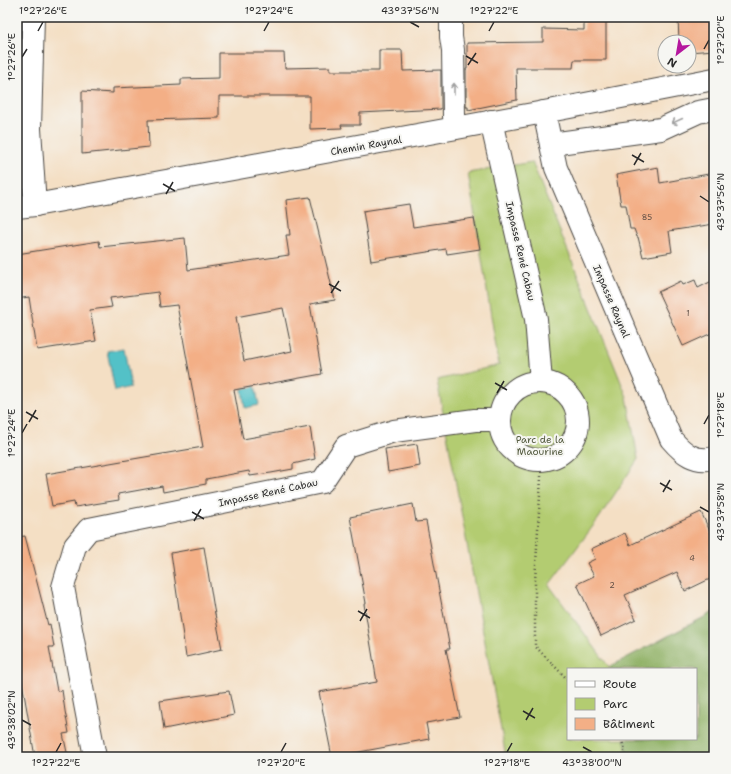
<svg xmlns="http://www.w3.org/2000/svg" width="731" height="774" font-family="'Shantell Sans',sans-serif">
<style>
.green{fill:#b3cc71;stroke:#6f7c4e;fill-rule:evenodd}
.forest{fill:#8eb063;stroke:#5c6e47}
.water{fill:#53c1c7;stroke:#3f7679}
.building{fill:#f3af86;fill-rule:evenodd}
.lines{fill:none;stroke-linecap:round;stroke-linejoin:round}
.minor-casing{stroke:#494642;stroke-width:24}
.path{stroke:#494642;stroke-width:2.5;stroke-dasharray:1 3;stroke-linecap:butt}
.minor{stroke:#fff;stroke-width:22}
.oneway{stroke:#a0a0a0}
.ticks{fill:none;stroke:#2b2b2b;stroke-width:1.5}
.labels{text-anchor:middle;stroke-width:4;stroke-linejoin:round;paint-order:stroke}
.number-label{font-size:8px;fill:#5d4c42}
.street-label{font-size:10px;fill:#2b2b2b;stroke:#f6f6f2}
.park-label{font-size:10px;fill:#545b40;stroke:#f6f6f2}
.neatline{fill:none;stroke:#2b2b2b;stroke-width:1.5}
.ticks-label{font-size:10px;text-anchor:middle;fill:#2b2b2b}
</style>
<rect width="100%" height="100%" fill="#f6f6f2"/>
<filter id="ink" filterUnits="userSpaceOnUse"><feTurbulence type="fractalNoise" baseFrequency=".025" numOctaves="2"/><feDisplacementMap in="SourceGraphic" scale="8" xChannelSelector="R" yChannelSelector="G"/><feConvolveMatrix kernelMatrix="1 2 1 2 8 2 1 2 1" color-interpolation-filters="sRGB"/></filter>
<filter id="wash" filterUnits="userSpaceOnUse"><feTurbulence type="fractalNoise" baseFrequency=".012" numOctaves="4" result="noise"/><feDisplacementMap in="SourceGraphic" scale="16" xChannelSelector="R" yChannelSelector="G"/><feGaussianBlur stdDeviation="0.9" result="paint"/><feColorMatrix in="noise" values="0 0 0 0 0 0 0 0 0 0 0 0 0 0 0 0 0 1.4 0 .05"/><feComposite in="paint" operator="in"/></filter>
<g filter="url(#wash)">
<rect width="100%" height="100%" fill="#f4dfc4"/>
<path class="green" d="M 532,162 L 627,397 L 638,459 L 599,518 L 549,585 L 609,667 L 714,612 L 714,757 L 506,757 L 437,380 L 499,365 L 468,173 ZM 568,669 L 696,669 L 696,739 L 568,739 Z"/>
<path class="forest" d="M 714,612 L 714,757 L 628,757 L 624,739 L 696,739 L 696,669 L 610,669 L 609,667 Z"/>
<g class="water">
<path d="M 124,348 L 131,387 L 115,391 L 107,351 Z"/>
<path d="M 253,374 L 259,405 L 245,408 L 240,377 Z"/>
</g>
<g id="blocks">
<g class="building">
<path d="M 584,17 L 606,17 L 606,60 L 574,60 L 573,68 L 516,68 L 517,100 L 468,110 L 468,107 L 466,107 L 466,69 L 467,69 L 467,43 L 543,42 L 543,29 L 584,30 Z"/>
<path d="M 678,17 L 714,17 L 714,50 L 689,52 L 689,42 L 679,42 Z"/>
<path d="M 379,50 L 402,50 L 403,71 L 441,70 L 441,109 L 360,113 L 360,125 L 341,125 L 342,128 L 310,129 L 310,96 L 219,96 L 219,118 L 148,120 L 149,147 L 82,154 L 82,91 L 113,93 L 113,88 L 181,85 L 181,79 L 219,78 L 219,53 L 284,53 L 285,68 L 330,67 L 330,71 L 379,71 Z"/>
<path d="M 658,167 L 660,183 L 714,173 L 714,224 L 669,231 L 672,252 L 643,257 L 638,237 L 637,237 L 634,229 L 630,229 L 626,205 L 621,205 L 616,175 Z"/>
<path d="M 310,197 L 335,300 L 310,304 L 322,374 L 234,390 L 243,439 L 310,427 L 315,459 L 293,464 L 293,469 L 271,473 L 250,476 L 249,471 L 206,479 L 206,484 L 163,492 L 162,486 L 118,494 L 119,500 L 75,507 L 74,502 L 52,506 L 46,474 L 203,447 L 177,305 L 160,307 L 158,292 L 110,298 L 112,307 L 90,310 L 96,341 L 37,350 L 29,297 L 17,299 L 17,254 L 99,241 L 100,247 L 185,238 L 188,270 L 289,255 L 286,235 L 290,235 L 286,200 ZM 283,308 L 292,351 L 244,361 L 236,317 Z"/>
<path d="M 409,204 L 413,227 L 474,218 L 480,249 L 447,254 L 446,249 L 371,261 L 363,211 Z"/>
<path d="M 695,280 L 698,288 L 714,280 L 714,332 L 683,346 L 658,292 L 681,281 L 683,285 Z"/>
<path d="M 417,444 L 420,466 L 388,472 L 385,449 Z"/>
<path d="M 413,504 L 416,522 L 426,521 L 450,649 L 446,649 L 460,717 L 426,723 L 429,739 L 332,757 L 319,692 L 377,682 L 364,604 L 366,603 L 350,517 Z"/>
<path d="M 701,512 L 714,540 L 714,577 L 685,591 L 677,572 L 625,595 L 636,619 L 601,636 L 577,584 L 594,576 L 587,563 L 595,559 L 591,549 L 625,533 L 630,545 Z"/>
<path d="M 25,536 L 48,625 L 50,624 L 54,647 L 49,647 L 57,691 L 62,690 L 65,711 L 69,733 L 63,734 L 68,757 L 35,757 L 17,653 L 17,537 Z"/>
<path d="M 204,547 L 214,609 L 222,649 L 186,657 L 171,553 Z"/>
<path d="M 229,691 L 234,715 L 164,729 L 160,701 Z"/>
</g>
</g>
</g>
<g filter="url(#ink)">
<use href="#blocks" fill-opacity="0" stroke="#494642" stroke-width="1"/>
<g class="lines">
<g class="minor-casing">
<g id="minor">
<path d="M 33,17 L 30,129 L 35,205"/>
<path d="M 451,17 L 451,37 L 453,50 L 454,116 L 455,128"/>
<path d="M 544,112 L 556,168 L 671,439 C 683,453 695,463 714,458"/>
<path d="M 491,121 L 536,319 L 541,382"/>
<path d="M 551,144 L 661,129 L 698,112 L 714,109"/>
<path d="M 17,207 L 35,205 L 544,112 L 714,79"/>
<circle cx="539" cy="421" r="39"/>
<path d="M 95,757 L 63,587 L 75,546 L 89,529 L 322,482 L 346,446 L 394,431 L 475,420 L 499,420"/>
</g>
</g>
<g class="path">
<path d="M 542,460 L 535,581 L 535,646 L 568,680"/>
<path d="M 622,739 L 625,757"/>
</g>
<use href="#minor" class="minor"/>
</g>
<defs><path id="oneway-shaft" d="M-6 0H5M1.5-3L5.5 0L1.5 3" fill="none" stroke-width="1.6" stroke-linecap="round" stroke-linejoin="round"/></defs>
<g class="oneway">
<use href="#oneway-shaft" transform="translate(454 89) rotate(-90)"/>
<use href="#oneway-shaft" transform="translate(677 121) rotate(155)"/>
</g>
</g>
<path class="ticks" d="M 410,22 L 419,27M 38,31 L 43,22M 264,31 L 269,22M 489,31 L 494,22M 704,49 L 709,40M 466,56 L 478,63M 22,57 L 27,49M 468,65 L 476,53M 632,155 L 644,162M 634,165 L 641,153M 163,184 L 175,191M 166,194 L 173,182M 700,196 L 709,202M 329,284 L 341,291M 331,293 L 339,281M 495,383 L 507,390M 497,393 L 504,381M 26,412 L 38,419M 29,422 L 36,410M 704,424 L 709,415M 22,433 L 27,424M 660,483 L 672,490M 663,492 L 670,480M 700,507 L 709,512M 192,512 L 204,519M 194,521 L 201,509M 358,611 L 370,618M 360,621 L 367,609M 523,711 L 535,718M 22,720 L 31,725M 526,720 L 533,708M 583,747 L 592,752M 56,752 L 61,743M 281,752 L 286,743M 507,752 L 512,743"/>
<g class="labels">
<g class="number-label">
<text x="647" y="220">85</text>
<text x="688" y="316">1</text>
<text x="692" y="561">4</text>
<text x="612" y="588">2</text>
</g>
<g class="street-label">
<text transform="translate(366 145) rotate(-10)" y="4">Chemin Raynal</text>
<text transform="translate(521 251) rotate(77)" y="4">Impasse René Cabau</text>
<text transform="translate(612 301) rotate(67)" y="4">Impasse Raynal</text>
<text transform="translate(268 492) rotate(-12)" y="4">Impasse René Cabau</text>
</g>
<g class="park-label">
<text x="540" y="443">Parc de la<tspan x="540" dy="12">Maourine</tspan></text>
</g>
</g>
<rect width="731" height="774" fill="none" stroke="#f6f6f2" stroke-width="44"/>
<rect x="567" y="668" width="130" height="72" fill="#f6f6f2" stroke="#a5a5a2"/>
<rect x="575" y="681" width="20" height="6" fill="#ffffff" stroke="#a5a5a2"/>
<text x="603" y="688" font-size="12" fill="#2b2b2b">Route</text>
<rect x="575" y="698" width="20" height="12" fill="#b3cc71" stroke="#a5a5a2"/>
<text x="603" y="708" font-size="12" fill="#2b2b2b">Parc</text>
<rect x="575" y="718" width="20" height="12" fill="#f3af86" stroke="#a5a5a2"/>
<text x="603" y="728" font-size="12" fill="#2b2b2b">Bâtiment</text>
<g transform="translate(677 54) rotate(211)"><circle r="19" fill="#f6f6f2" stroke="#a5a5a2"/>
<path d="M0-3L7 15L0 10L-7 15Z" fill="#b5179e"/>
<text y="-6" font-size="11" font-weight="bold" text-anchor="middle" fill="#2b2b2b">N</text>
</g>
<rect x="22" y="22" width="687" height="730" class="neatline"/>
<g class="ticks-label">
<text x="43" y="14">1°27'26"E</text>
<text x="269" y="14">1°27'24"E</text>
<text x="410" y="14">43°37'56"N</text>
<text x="494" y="14">1°27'22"E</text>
<text transform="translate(720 40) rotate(-90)" y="4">1°27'20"E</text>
<text transform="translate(11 57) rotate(-90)" y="4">1°27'26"E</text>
<text transform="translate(720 202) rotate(-90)" y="4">43°37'56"N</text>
<text transform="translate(720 415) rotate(-90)" y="4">1°27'18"E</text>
<text transform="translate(11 433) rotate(-90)" y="4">1°27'24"E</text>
<text transform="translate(720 512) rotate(-90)" y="4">43°37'58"N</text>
<text transform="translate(11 720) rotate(-90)" y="4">43°38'02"N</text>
<text x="56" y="766">1°27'22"E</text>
<text x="281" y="766">1°27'20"E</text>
<text x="507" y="766">1°27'18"E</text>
<text x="592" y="766">43°38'00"N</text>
</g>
</svg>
